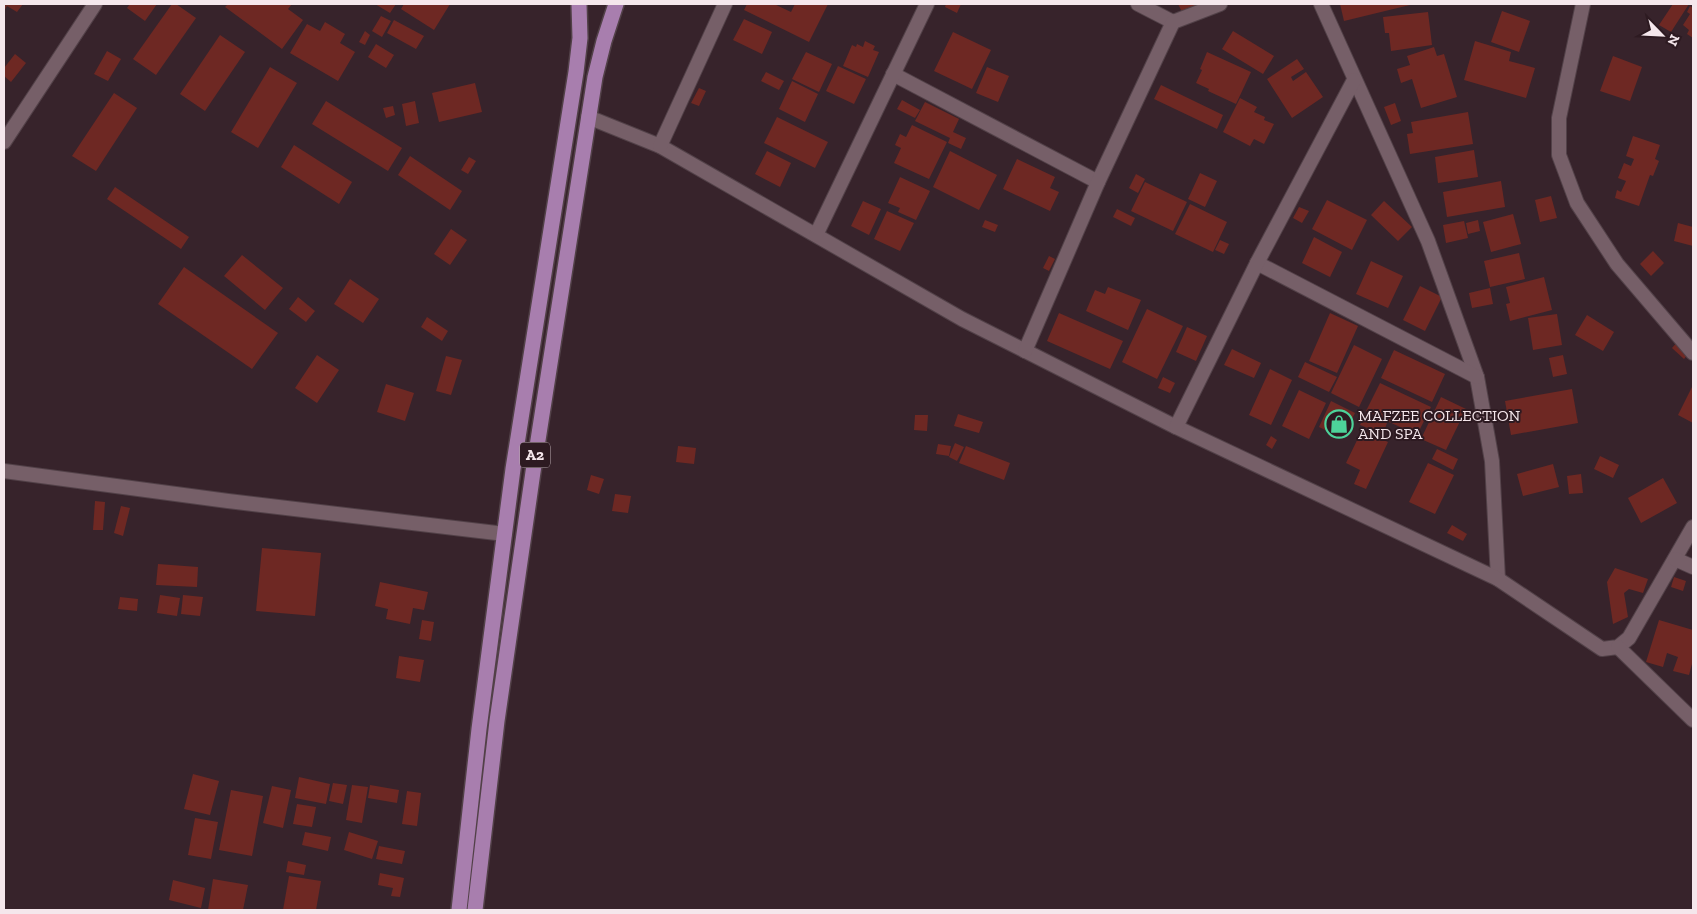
<svg xmlns="http://www.w3.org/2000/svg" width="1697" height="914" font-family="'Zilla Slab',serif">
<style>
.building{fill:#6e2823}
.lines{fill:none;stroke-linecap:round;stroke-linejoin:round}
.minor-casing{stroke:#524148;stroke-width:16}
.trunk-casing{stroke:#524148;stroke-width:18}
.minor{stroke:#765f68;stroke-width:14}
.trunk{stroke:#a87eae;stroke-width:15}
.labels{text-anchor:middle;stroke-width:4;stroke-linejoin:round;paint-order:stroke}
.shield{fill:#2d1a21;stroke:#b9aaaf;stroke-width:1}
.shield-label{font-size:15px;font-weight:bold;fill:#f5e7ec}
.poi-label{font-size:16px;fill:#f5e7ec;stroke:#2d1a21;text-anchor:start}
</style>
<rect width="100%" height="100%" fill="#37232b"/>
<g class="building">
<path d="M 4,4 L 23,4 L 17,12 L 7,6 L 4,11 Z"/>
<path d="M 130,4 L 157,4 L 145,21 L 127,8 Z"/>
<path d="M 172,4 L 176,4 L 196,18 L 156,75 L 133,59 Z"/>
<path d="M 228,4 L 292,4 L 288,9 L 303,20 L 282,49 L 225,7 Z"/>
<path d="M 375,4 L 396,4 L 390,13 Z"/>
<path d="M 404,4 L 450,4 L 434,30 L 401,9 Z"/>
<path d="M 747,4 L 774,4 L 791,12 L 795,4 L 828,4 L 809,42 L 744,10 Z"/>
<path d="M 946,4 L 961,4 L 957,13 L 945,7 Z"/>
<path d="M 1178,4 L 1202,4 L 1183,14 Z"/>
<path d="M 1340,4 L 1414,4 L 1344,21 Z"/>
<path d="M 1673,4 L 1689,4 L 1671,32 L 1659,25 Z"/>
<path d="M 1690,6 L 1693,8 L 1693,38 L 1687,34 L 1689,30 L 1683,25 L 1690,14 L 1687,12 Z"/>
<path d="M 1502,11 L 1530,21 L 1519,52 L 1491,42 Z"/>
<path d="M 1428,12 L 1432,45 L 1391,51 L 1389,33 L 1385,33 L 1383,17 Z"/>
<path d="M 381,16 L 391,21 L 382,37 L 372,31 Z"/>
<path d="M 744,19 L 772,32 L 762,54 L 733,40 Z"/>
<path d="M 394,20 L 424,36 L 416,49 L 387,33 Z"/>
<path d="M 325,22 L 345,34 L 340,43 L 355,52 L 338,81 L 290,53 L 307,24 L 320,31 Z"/>
<path d="M 365,31 L 370,35 L 365,45 L 359,42 Z"/>
<path d="M 1233,31 L 1274,56 L 1263,74 L 1222,49 Z"/>
<path d="M 953,32 L 991,50 L 972,89 L 934,71 Z"/>
<path d="M 220,35 L 245,52 L 205,111 L 180,94 Z"/>
<path d="M 865,41 L 875,46 L 873,50 L 879,52 L 868,77 L 843,66 L 852,45 L 856,47 L 857,44 L 863,47 Z"/>
<path d="M 1475,41 L 1511,52 L 1509,61 L 1535,68 L 1526,98 L 1464,80 Z"/>
<path d="M 376,44 L 394,55 L 386,68 L 368,57 Z"/>
<path d="M 1434,47 L 1437,56 L 1444,54 L 1457,97 L 1421,108 L 1412,79 L 1401,83 L 1397,69 L 1410,65 L 1407,56 Z"/>
<path d="M 107,51 L 121,59 L 108,81 L 94,74 Z"/>
<path d="M 806,52 L 832,64 L 819,92 L 792,79 Z"/>
<path d="M 1207,52 L 1251,72 L 1236,104 L 1208,91 L 1209,89 L 1196,83 L 1202,70 L 1200,69 Z"/>
<path d="M 15,54 L 26,63 L 11,82 L 4,76 L 4,68 Z"/>
<path d="M 1613,56 L 1642,67 L 1630,101 L 1600,91 Z"/>
<path d="M 1297,59 L 1304,69 L 1291,77 L 1293,81 L 1306,72 L 1323,97 L 1292,118 L 1267,79 Z"/>
<path d="M 838,66 L 866,79 L 854,104 L 826,91 Z"/>
<path d="M 270,67 L 297,83 L 258,148 L 231,132 Z"/>
<path d="M 987,67 L 1009,76 L 998,102 L 976,93 Z"/>
<path d="M 766,72 L 784,81 L 779,90 L 761,81 Z"/>
<path d="M 792,81 L 818,94 L 805,122 L 779,109 Z"/>
<path d="M 475,83 L 482,112 L 439,122 L 432,93 Z"/>
<path d="M 1161,85 L 1223,115 L 1217,129 L 1154,99 Z"/>
<path d="M 699,88 L 706,91 L 699,106 L 691,103 Z"/>
<path d="M 114,93 L 137,108 L 96,171 L 72,156 Z"/>
<path d="M 1240,98 L 1257,107 L 1254,112 L 1265,117 L 1264,120 L 1274,124 L 1264,144 L 1254,139 L 1250,146 L 1223,132 Z"/>
<path d="M 902,100 L 920,110 L 915,118 L 897,109 Z"/>
<path d="M 326,101 L 402,148 L 388,171 L 312,124 Z"/>
<path d="M 415,101 L 419,123 L 406,126 L 402,104 Z"/>
<path d="M 925,102 L 959,119 L 953,132 L 966,138 L 961,149 L 948,143 L 950,138 L 915,121 Z"/>
<path d="M 1395,103 L 1401,121 L 1391,125 L 1384,107 Z"/>
<path d="M 393,106 L 395,115 L 386,118 L 383,108 Z"/>
<path d="M 1468,112 L 1473,144 L 1410,154 L 1407,134 L 1413,133 L 1411,122 Z"/>
<path d="M 777,117 L 828,142 L 815,168 L 764,143 Z"/>
<path d="M 912,125 L 947,142 L 929,179 L 894,163 L 901,148 L 895,145 L 900,134 L 906,137 Z"/>
<path d="M 1633,136 L 1660,145 L 1655,159 L 1659,161 L 1653,176 L 1650,175 L 1639,206 L 1615,198 L 1617,190 L 1621,192 L 1626,181 L 1618,178 L 1624,163 L 1631,166 L 1634,159 L 1626,156 Z"/>
<path d="M 294,145 L 352,182 L 339,204 L 281,167 Z"/>
<path d="M 1474,150 L 1478,177 L 1438,183 L 1435,157 Z"/>
<path d="M 767,151 L 791,163 L 780,187 L 755,174 Z"/>
<path d="M 950,151 L 997,175 L 979,210 L 933,187 Z"/>
<path d="M 410,156 L 462,191 L 450,210 L 398,175 Z"/>
<path d="M 469,157 L 476,161 L 468,174 L 461,170 Z"/>
<path d="M 1017,159 L 1055,177 L 1050,188 L 1059,192 L 1050,211 L 1003,189 Z"/>
<path d="M 1200,173 L 1217,181 L 1205,207 L 1188,199 Z"/>
<path d="M 1136,174 L 1145,179 L 1138,193 L 1129,188 Z"/>
<path d="M 900,177 L 930,191 L 916,220 L 898,212 L 900,208 L 888,203 Z"/>
<path d="M 1501,181 L 1505,207 L 1447,217 L 1443,192 Z"/>
<path d="M 1145,182 L 1187,202 L 1173,231 L 1131,211 Z"/>
<path d="M 115,187 L 189,237 L 181,249 L 107,199 Z"/>
<path d="M 1551,196 L 1557,218 L 1540,222 L 1535,200 Z"/>
<path d="M 1327,200 L 1367,220 L 1352,250 L 1312,229 Z"/>
<path d="M 863,201 L 881,209 L 869,235 L 851,226 Z"/>
<path d="M 1384,201 L 1412,227 L 1398,241 L 1371,215 Z"/>
<path d="M 1190,204 L 1227,222 L 1213,252 L 1175,234 Z"/>
<path d="M 1299,207 L 1309,211 L 1302,223 L 1293,218 Z"/>
<path d="M 1117,209 L 1135,218 L 1131,226 L 1113,217 Z"/>
<path d="M 887,211 L 914,223 L 900,251 L 874,239 Z"/>
<path d="M 1513,214 L 1521,244 L 1491,252 L 1483,222 Z"/>
<path d="M 985,220 L 998,225 L 995,232 L 982,227 Z"/>
<path d="M 1478,220 L 1480,231 L 1468,234 L 1466,223 Z"/>
<path d="M 1464,221 L 1468,238 L 1446,243 L 1443,225 Z"/>
<path d="M 1678,223 L 1693,227 L 1693,246 L 1674,241 Z"/>
<path d="M 451,229 L 467,240 L 450,265 L 434,254 Z"/>
<path d="M 1314,237 L 1342,252 L 1330,277 L 1302,263 Z"/>
<path d="M 1220,240 L 1229,244 L 1224,254 L 1215,250 Z"/>
<path d="M 1653,251 L 1664,263 L 1651,276 L 1640,264 Z"/>
<path d="M 1519,253 L 1525,279 L 1490,287 L 1484,261 Z"/>
<path d="M 242,255 L 283,288 L 265,310 L 224,276 Z"/>
<path d="M 1049,256 L 1055,259 L 1049,271 L 1043,268 Z"/>
<path d="M 1371,261 L 1403,276 L 1388,308 L 1356,294 Z"/>
<path d="M 184,267 L 278,333 L 252,369 L 158,304 Z"/>
<path d="M 1544,277 L 1552,310 L 1510,321 L 1506,304 L 1510,303 L 1506,287 Z"/>
<path d="M 350,279 L 379,299 L 363,323 L 334,304 Z"/>
<path d="M 1420,286 L 1442,297 L 1425,331 L 1403,320 Z"/>
<path d="M 1108,287 L 1141,300 L 1128,330 L 1086,311 L 1095,290 L 1105,294 Z"/>
<path d="M 1490,288 L 1493,304 L 1472,308 L 1469,293 Z"/>
<path d="M 298,297 L 315,311 L 306,322 L 289,309 Z"/>
<path d="M 1147,309 L 1183,326 L 1157,379 L 1122,362 Z"/>
<path d="M 1059,313 L 1123,341 L 1110,369 L 1047,341 Z"/>
<path d="M 1330,313 L 1358,326 L 1337,373 L 1309,361 Z"/>
<path d="M 1557,314 L 1562,345 L 1533,350 L 1528,318 Z"/>
<path d="M 1587,315 L 1614,332 L 1603,351 L 1575,335 Z"/>
<path d="M 427,317 L 448,331 L 442,341 L 421,327 Z"/>
<path d="M 1187,327 L 1207,336 L 1196,361 L 1176,352 Z"/>
<path d="M 1679,340 L 1691,351 L 1684,359 L 1672,348 Z"/>
<path d="M 1354,345 L 1382,359 L 1359,407 L 1331,393 Z"/>
<path d="M 1232,349 L 1261,363 L 1254,378 L 1224,365 Z"/>
<path d="M 1394,350 L 1445,374 L 1432,402 L 1381,378 Z"/>
<path d="M 317,355 L 339,370 L 317,403 L 295,388 Z"/>
<path d="M 1563,355 L 1567,374 L 1553,377 L 1549,358 Z"/>
<path d="M 446,356 L 462,360 L 451,395 L 436,391 Z"/>
<path d="M 1305,362 L 1337,377 L 1329,392 L 1298,377 Z"/>
<path d="M 1270,369 L 1292,380 L 1271,425 L 1249,415 Z"/>
<path d="M 1163,377 L 1175,383 L 1170,393 L 1158,388 Z"/>
<path d="M 1380,383 L 1431,407 L 1417,435 L 1366,411 Z"/>
<path d="M 386,384 L 414,393 L 405,421 L 377,412 Z"/>
<path d="M 1693,385 L 1693,423 L 1678,415 Z"/>
<path d="M 1572,389 L 1578,423 L 1511,435 L 1505,401 Z"/>
<path d="M 1299,390 L 1326,403 L 1309,439 L 1282,426 Z"/>
<path d="M 1441,397 L 1466,409 L 1446,450 L 1421,439 Z"/>
<path d="M 1331,401 L 1355,413 L 1342,438 L 1319,427 Z"/>
<path d="M 958,414 L 983,422 L 979,433 L 954,426 Z"/>
<path d="M 1365,414 L 1387,423 L 1383,434 L 1360,425 Z"/>
<path d="M 915,415 L 928,415 L 927,431 L 914,430 Z"/>
<path d="M 1362,430 L 1388,442 L 1366,489 L 1354,484 L 1360,470 L 1346,463 Z"/>
<path d="M 1271,436 L 1277,440 L 1272,449 L 1266,445 Z"/>
<path d="M 955,443 L 964,447 L 957,461 L 949,457 Z"/>
<path d="M 938,444 L 951,446 L 949,456 L 936,454 Z"/>
<path d="M 678,446 L 696,448 L 694,464 L 676,462 Z"/>
<path d="M 966,446 L 1010,463 L 1004,480 L 959,463 Z"/>
<path d="M 1437,449 L 1458,459 L 1453,470 L 1432,459 Z"/>
<path d="M 1600,456 L 1619,465 L 1613,478 L 1594,469 Z"/>
<path d="M 1428,463 L 1454,475 L 1435,514 L 1409,502 Z"/>
<path d="M 1553,464 L 1559,487 L 1523,496 L 1517,474 Z"/>
<path d="M 1581,474 L 1583,493 L 1569,494 L 1567,476 Z"/>
<path d="M 591,475 L 604,479 L 599,494 L 587,490 Z"/>
<path d="M 1663,478 L 1677,503 L 1641,523 L 1628,498 Z"/>
<path d="M 615,494 L 631,496 L 628,513 L 612,511 Z"/>
<path d="M 95,501 L 105,502 L 103,530 L 93,530 Z"/>
<path d="M 121,506 L 130,508 L 123,536 L 114,533 Z"/>
<path d="M 1452,525 L 1467,534 L 1463,541 L 1447,533 Z"/>
<path d="M 262,548 L 321,553 L 315,616 L 256,611 Z"/>
<path d="M 158,564 L 198,567 L 197,587 L 156,585 Z"/>
<path d="M 1615,568 L 1648,579 L 1643,593 L 1629,589 L 1624,593 L 1628,617 L 1613,624 L 1607,582 Z"/>
<path d="M 1674,577 L 1686,581 L 1683,591 L 1671,587 Z"/>
<path d="M 380,582 L 428,592 L 424,610 L 413,608 L 410,624 L 386,619 L 388,609 L 375,606 Z"/>
<path d="M 160,595 L 180,598 L 177,616 L 157,613 Z"/>
<path d="M 183,595 L 203,597 L 200,616 L 181,614 Z"/>
<path d="M 120,597 L 138,599 L 137,611 L 118,609 Z"/>
<path d="M 422,620 L 434,622 L 431,641 L 419,639 Z"/>
<path d="M 1659,620 L 1693,630 L 1693,660 L 1689,675 L 1673,671 L 1678,657 L 1667,653 L 1663,667 L 1646,662 Z"/>
<path d="M 399,656 L 424,660 L 420,682 L 396,678 Z"/>
<path d="M 193,774 L 219,781 L 210,815 L 184,809 Z"/>
<path d="M 299,777 L 330,784 L 326,804 L 295,798 Z"/>
<path d="M 333,783 L 347,785 L 343,804 L 329,801 Z"/>
<path d="M 352,785 L 368,787 L 362,823 L 346,820 Z"/>
<path d="M 370,785 L 399,790 L 397,803 L 368,798 Z"/>
<path d="M 272,786 L 291,790 L 283,828 L 263,823 Z"/>
<path d="M 231,790 L 263,796 L 252,856 L 219,850 Z"/>
<path d="M 407,791 L 421,793 L 417,826 L 402,824 Z"/>
<path d="M 297,804 L 316,807 L 312,827 L 293,824 Z"/>
<path d="M 195,818 L 218,822 L 211,859 L 188,855 Z"/>
<path d="M 305,832 L 331,837 L 328,851 L 302,845 Z"/>
<path d="M 349,832 L 378,841 L 372,859 L 344,850 Z"/>
<path d="M 379,846 L 405,851 L 402,864 L 376,859 Z"/>
<path d="M 288,861 L 306,865 L 304,875 L 286,872 Z"/>
<path d="M 380,873 L 404,878 L 400,897 L 391,896 L 393,888 L 378,885 Z"/>
<path d="M 289,876 L 321,881 L 316,910 L 283,910 Z"/>
<path d="M 213,879 L 248,885 L 243,910 L 208,910 Z"/>
<path d="M 173,880 L 205,888 L 201,908 L 169,900 Z"/>
</g>
<g class="lines">
<g class="minor-casing">
<g id="minor">
<path d="M 1138,4 L 1173,22"/>
<path d="M 1321,4 L 1428,241 L 1477,377 L 1492,461 L 1498,579"/>
<path d="M 1583,4 L 1559,118 L 1559,155 L 1577,203 L 1617,264 L 1693,353"/>
<path d="M 893,74 L 1098,182"/>
<path d="M 588,117 L 660,146 L 962,319 L 1176,427 L 1498,579 L 1602,649 L 1618,647 L 1629,638 L 1693,527"/>
<path d="M 4,142 L 95,4"/>
<path d="M 660,146 L 725,4"/>
<path d="M 816,235 L 927,4"/>
<path d="M 1257,263 L 1477,377"/>
<path d="M 1025,351 L 1098,182 L 1173,22 L 1220,4"/>
<path d="M 1176,427 L 1257,263 L 1354,80"/>
<path d="M 4,471 L 228,501 L 505,534"/>
<path d="M 1675,559 L 1693,567"/>
<path d="M 1618,647 L 1693,720"/>
</g>
</g>
<g class="trunk-casing">
<g id="trunk">
<path d="M 459,910 L 479,729 L 513,469 L 576,72 L 580,38 L 579,4"/>
<path d="M 475,910 L 497,721 L 533,472 L 595,77 L 604,41 L 616,4"/>
</g>
</g>
<use href="#minor" class="minor"/>
<use href="#trunk" class="trunk"/>
</g>
<defs>
<g id="shop-ring" transform="scale(1.4375)"><circle r="9.5" fill="#2d1a21" stroke="#4dd39a" stroke-width="1.5"/><path d="M-5-2.5h2.3a2.7 3.5 0 0 1 5.4 0H5L5.5 6h-11ZM-1.5-2.5h3a1.5 2.3 0 0 0-3 0Z" fill="#4dd39a"/></g>
</defs>
<g fill-rule="evenodd">
<use href="#shop-ring" x="1339" y="424"/>
</g>
<g class="labels">
<rect class="shield" x="520" y="442.5" width="30" height="25" rx="4"/>
<g class="shield-label">
<text x="535" y="460">A2</text>
</g>
<g class="poi-label">
<text x="1358" y="421">MAFZEE COLLECTION<tspan x="1358" dy="18">AND SPA</tspan></text>
</g>
</g>
<rect width="1697" height="914" fill="none" stroke="#f5e7ec" stroke-width="10"/>
<g transform="translate(1662 35) rotate(114)" stroke="#2d1a21" stroke-width="4" paint-order="stroke">
<path d="M0-4L9 19L0 12L-9 19Z" fill="#f5e7ec"/>
<text y="-8" font-size="14" font-weight="bold" text-anchor="middle" fill="#f5e7ec">N</text>
</g>
</svg>
